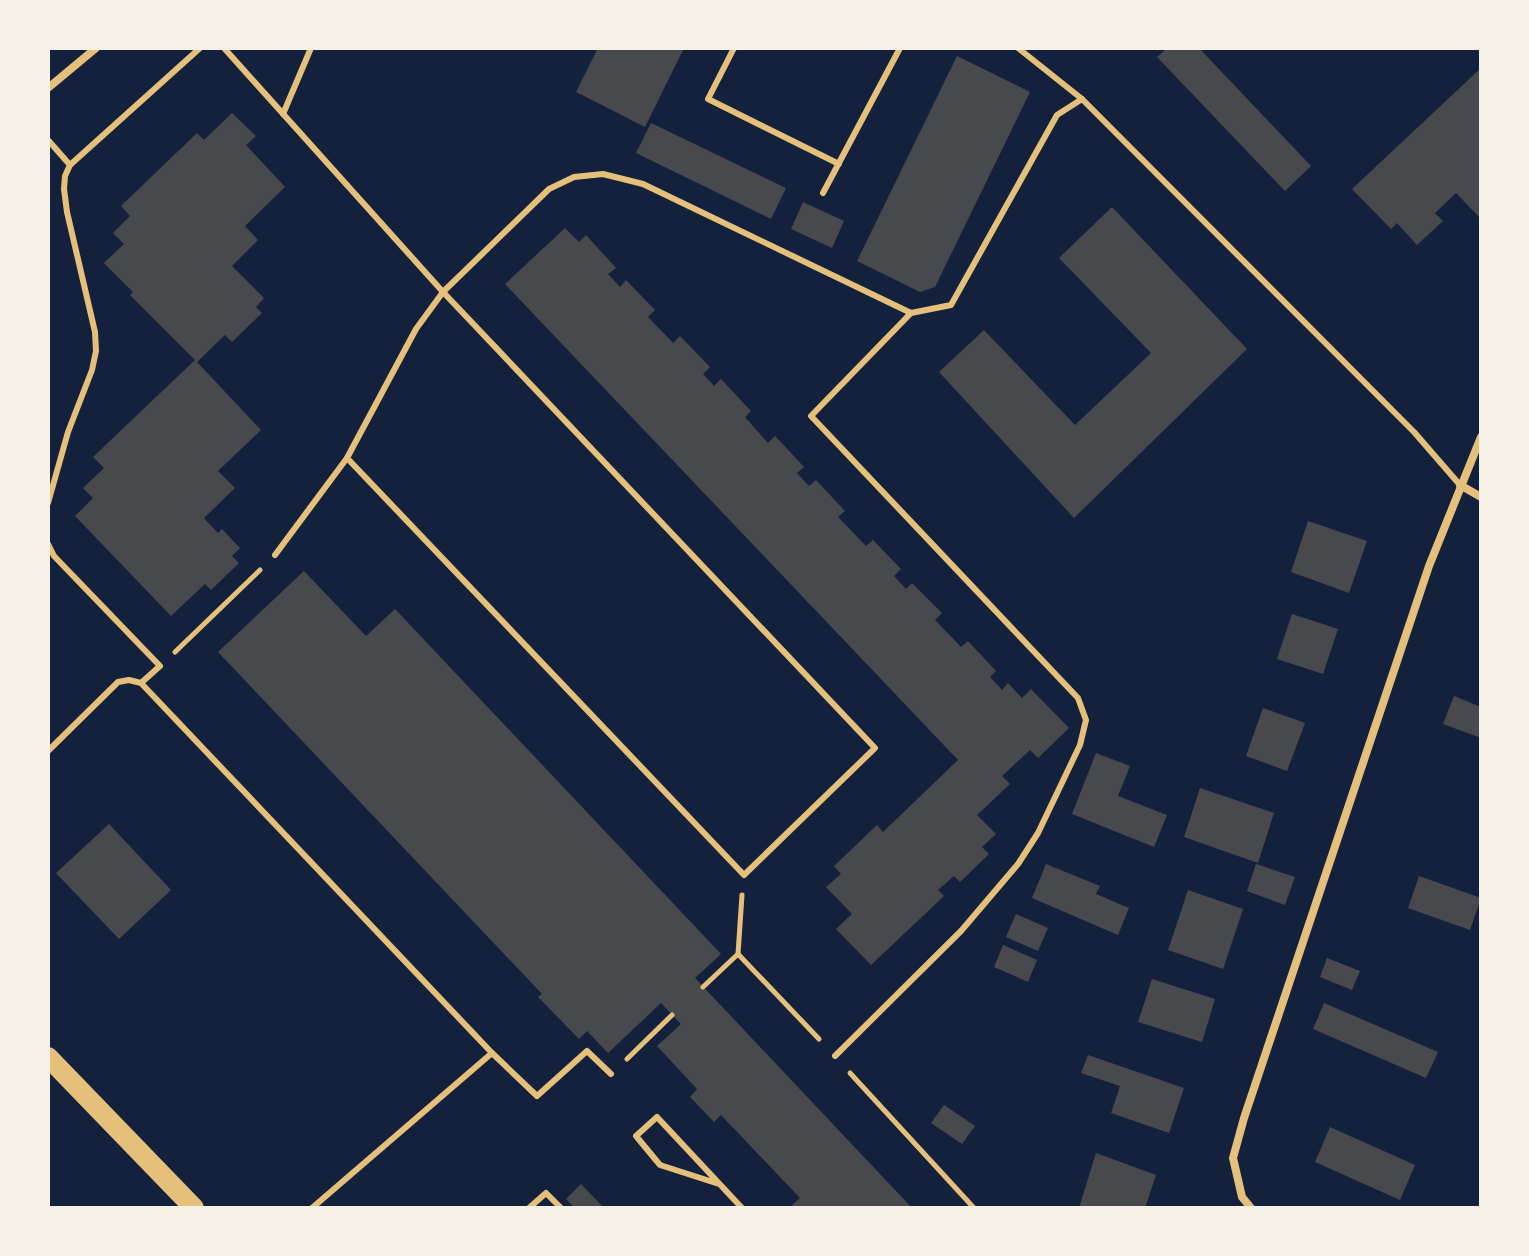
<svg xmlns="http://www.w3.org/2000/svg" width="1529" height="1256" font-family="'DM Sans',sans-serif">
<style>
.building{fill:#48494c}
.lines{fill:none;stroke-linecap:round;stroke-linejoin:round}
.path{stroke:#e5c07b;stroke-width:5}
.service{stroke:#e5c07b;stroke-width:6}
.minor{stroke:#e5c07b;stroke-width:8}
.primary{stroke:#e5c07b;stroke-width:20}
</style>
<rect width="100%" height="100%" fill="#14213d"/>
<g class="building">
<path d="M 598,48 L 684,48 L 645,127 L 576,92 Z"/>
<path d="M 1167,48 L 1199,48 L 1311,166 L 1285,191 L 1157,57 Z"/>
<path d="M 957,56 L 1030,92 L 935,287 L 920,292 L 857,261 Z"/>
<path d="M 1481,68 L 1481,219 L 1456,193 L 1435,213 L 1443,221 L 1417,245 L 1397,223 L 1391,229 L 1352,189 Z"/>
<path d="M 232,113 L 256,136 L 246,145 L 285,187 L 245,226 L 258,240 L 232,266 L 264,298 L 256,307 L 262,313 L 232,342 L 225,335 L 197,362 L 261,430 L 218,471 L 235,488 L 204,518 L 218,533 L 222,529 L 240,548 L 232,556 L 239,563 L 211,590 L 205,584 L 171,616 L 75,516 L 93,498 L 83,488 L 104,468 L 93,457 L 195,360 L 130,295 L 133,292 L 104,263 L 124,244 L 113,233 L 130,216 L 121,206 L 197,133 L 204,140 Z"/>
<path d="M 651,123 L 786,188 L 771,219 L 636,153 Z"/>
<path d="M 803,202 L 844,221 L 832,248 L 791,229 Z"/>
<path d="M 1112,207 L 1247,349 L 1074,518 L 939,372 L 984,330 L 1075,425 L 1151,353 L 1059,258 Z"/>
<path d="M 565,228 L 579,242 L 586,235 L 616,268 L 608,274 L 620,287 L 626,280 L 655,310 L 648,317 L 673,343 L 680,336 L 710,367 L 703,374 L 714,386 L 721,379 L 751,411 L 745,417 L 768,443 L 775,436 L 804,467 L 797,473 L 809,486 L 816,480 L 845,511 L 838,517 L 866,546 L 873,540 L 901,569 L 894,576 L 906,589 L 912,583 L 942,613 L 935,620 L 961,647 L 968,641 L 996,671 L 990,677 L 1002,690 L 1008,683 L 1022,698 L 1031,689 L 1069,728 L 1038,758 L 1030,750 L 1002,776 L 1010,784 L 977,815 L 996,834 L 982,847 L 989,854 L 960,882 L 954,876 L 938,890 L 944,896 L 871,965 L 836,929 L 852,914 L 826,887 L 841,874 L 834,866 L 877,825 L 883,832 L 958,760 L 505,284 Z"/>
<path d="M 1308,521 L 1367,541 L 1349,593 L 1291,572 Z"/>
<path d="M 304,571 L 366,636 L 395,609 L 721,954 L 695,978 L 912,1208 L 795,1208 L 792,1205 L 800,1198 L 721,1115 L 714,1122 L 690,1097 L 697,1089 L 657,1046 L 681,1024 L 661,1003 L 608,1053 L 587,1031 L 579,1039 L 538,997 L 542,994 L 218,652 Z"/>
<path d="M 1292,614 L 1338,629 L 1323,674 L 1277,659 Z"/>
<path d="M 1454,696 L 1481,707 L 1481,738 L 1443,724 Z"/>
<path d="M 1263,708 L 1305,723 L 1287,771 L 1246,756 Z"/>
<path d="M 1096,753 L 1130,766 L 1118,796 L 1167,815 L 1154,847 L 1072,814 Z"/>
<path d="M 1200,788 L 1274,813 L 1258,863 L 1184,837 Z"/>
<path d="M 109,824 L 171,890 L 119,939 L 56,873 Z"/>
<path d="M 1046,864 L 1100,886 L 1096,894 L 1129,908 L 1118,935 L 1032,898 Z"/>
<path d="M 1256,864 L 1295,877 L 1285,905 L 1247,891 Z"/>
<path d="M 1419,876 L 1481,898 L 1470,930 L 1408,908 Z"/>
<path d="M 1188,890 L 1243,909 L 1223,969 L 1168,950 Z"/>
<path d="M 1016,914 L 1048,928 L 1038,951 L 1006,937 Z"/>
<path d="M 1003,945 L 1037,960 L 1028,982 L 994,967 Z"/>
<path d="M 1327,958 L 1360,971 L 1352,990 L 1320,977 Z"/>
<path d="M 1152,979 L 1215,999 L 1202,1042 L 1138,1022 Z"/>
<path d="M 1324,1003 L 1438,1052 L 1426,1078 L 1313,1029 Z"/>
<path d="M 1088,1055 L 1184,1088 L 1169,1133 L 1111,1113 L 1120,1086 L 1081,1073 Z"/>
<path d="M 944,1105 L 975,1126 L 962,1144 L 931,1123 Z"/>
<path d="M 1330,1127 L 1415,1165 L 1400,1200 L 1315,1162 Z"/>
<path d="M 1096,1153 L 1156,1175 L 1145,1208 L 1079,1208 Z"/>
<path d="M 581,1184 L 604,1208 L 575,1208 L 566,1199 Z"/>
</g>
<g class="lines">
<g class="path">
<path d="M 175,652 L 260,570"/>
<path d="M 738,954 L 742,895"/>
<path d="M 703,987 L 738,954 L 819,1039"/>
<path d="M 627,1059 L 672,1015"/>
<path d="M 850,1073 L 974,1208"/>
</g>
<g class="service">
<path d="M 224,48 L 443,292 L 549,189 L 574,177 L 603,174 L 643,184 L 911,313 L 951,305 L 1057,115 L 1082,99"/>
<path d="M 734,48 L 708,99 L 839,164"/>
<path d="M 1018,48 L 1082,99 L 1414,432 L 1460,485"/>
<path d="M 283,114 L 311,48"/>
<path d="M 48,140 L 70,165 L 65,176 L 64,189 L 67,212 L 95,332 L 96,351 L 92,370 L 68,432 L 48,503"/>
<path d="M 70,165 L 200,48"/>
<path d="M 823,193 L 900,48"/>
<path d="M 443,292 L 875,748 L 744,875 L 347,458 L 416,329 Z"/>
<path d="M 48,544 L 54,556 L 160,666 L 141,683 L 129,680 L 118,682 L 48,751"/>
<path d="M 275,555 L 347,458"/>
<path d="M 141,683 L 492,1053 L 537,1096 L 587,1051 L 611,1074"/>
<path d="M 835,1056 L 961,931 L 1018,864 L 1038,833 L 1080,745 L 1086,720 L 1078,698 L 811,416 L 911,313"/>
<path d="M 719,1184 L 660,1165 L 636,1136 L 657,1117 L 742,1208"/>
<path d="M 312,1208 L 492,1053"/>
<path d="M 529,1208 L 546,1193 L 561,1208"/>
</g>
<g class="minor">
<path d="M 48,88 L 96,48"/>
<path d="M 1460,485 L 1481,497"/>
<path d="M 1251,1208 L 1242,1197 L 1233,1158 L 1244,1118 L 1429,566 L 1481,437"/>
</g>
<path class="primary" d="M 48,1057 L 194,1208"/>
</g>
<rect width="1529" height="1256" fill="none" stroke="#f6f1e7" stroke-width="100"/>
</svg>
